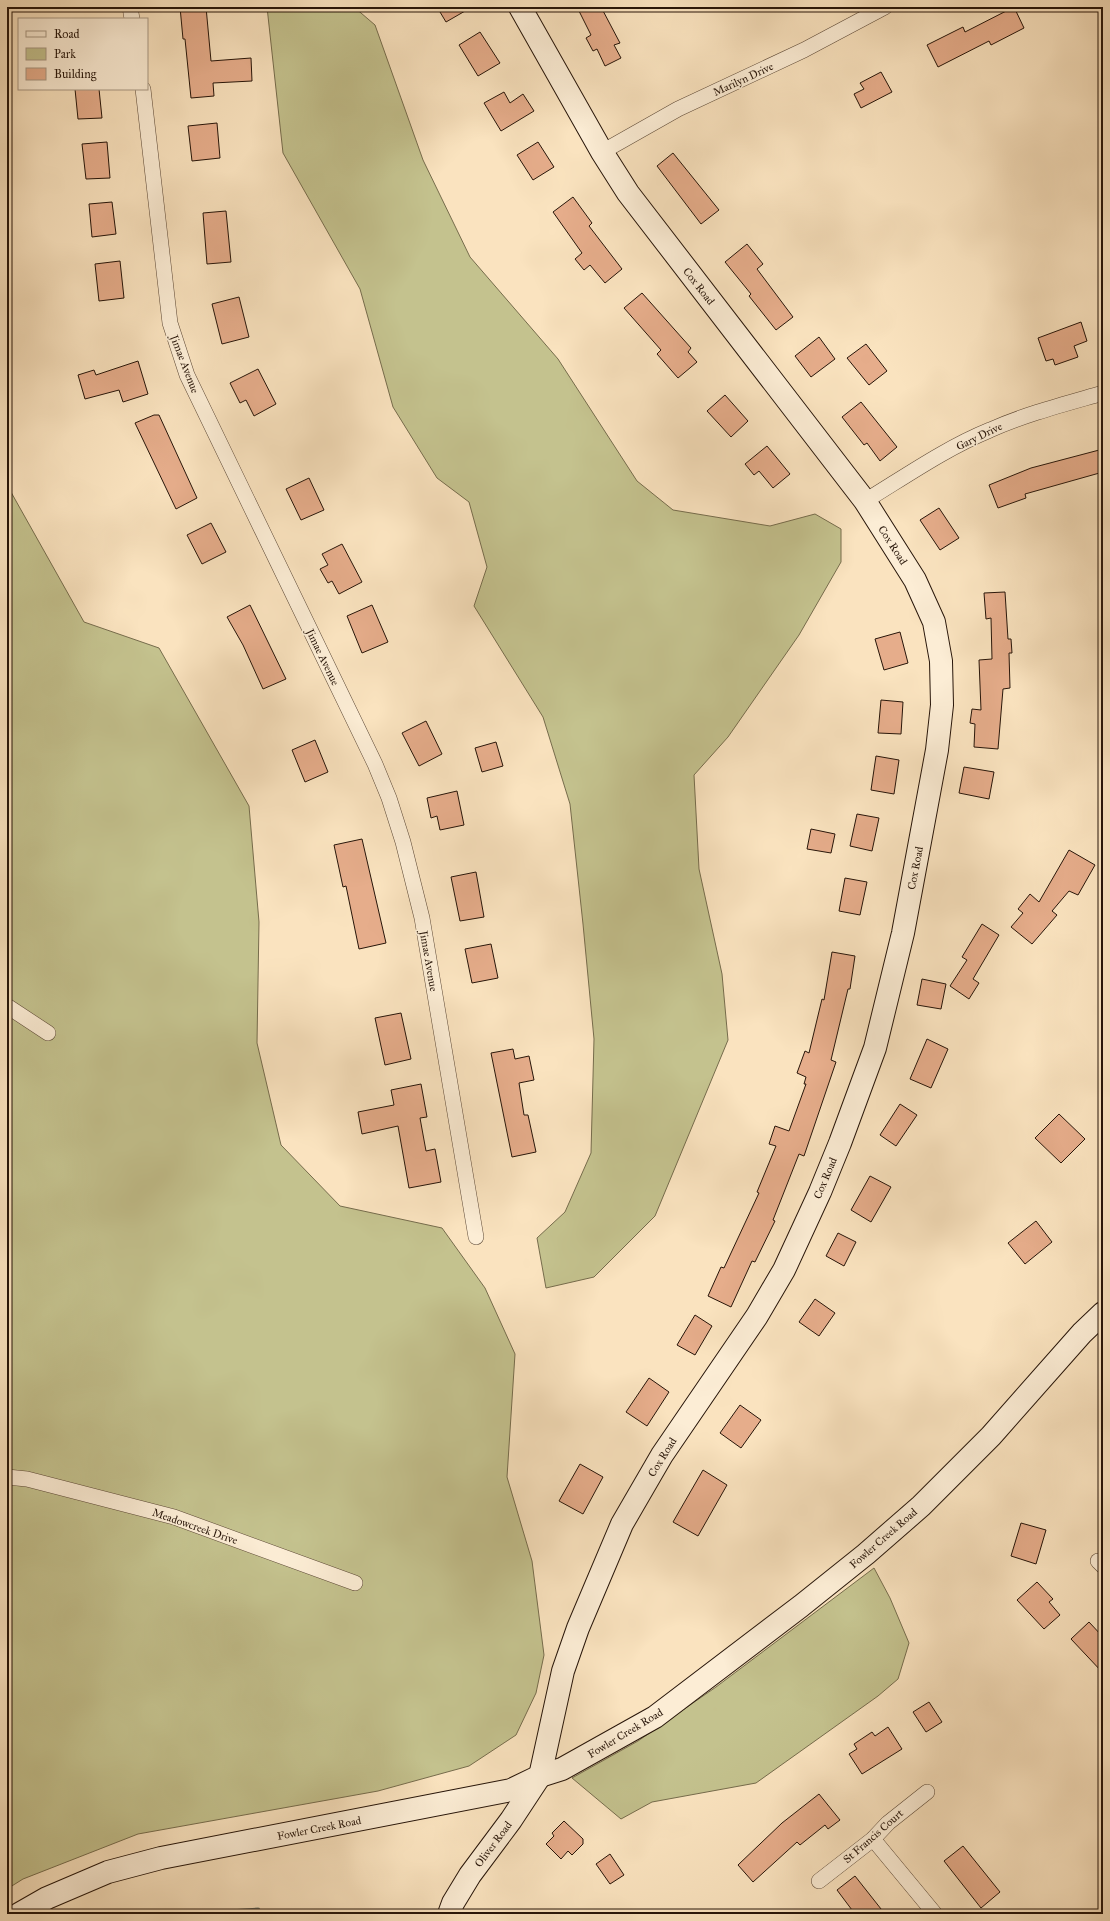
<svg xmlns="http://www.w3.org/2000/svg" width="1110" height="1921" font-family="'IM FELL Great Primer',serif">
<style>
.green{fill:#c4c28e;stroke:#766c4c}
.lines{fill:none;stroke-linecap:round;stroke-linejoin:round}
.stream{stroke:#707a73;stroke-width:5}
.building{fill:#e6ad8b;stroke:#271509}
.street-casing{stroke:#5c4836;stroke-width:16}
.secondary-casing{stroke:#271509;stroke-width:24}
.street{stroke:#fcedd5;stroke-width:15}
.secondary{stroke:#fcedd5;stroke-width:22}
.labels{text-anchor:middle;stroke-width:3;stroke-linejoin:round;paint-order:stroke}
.street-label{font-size:11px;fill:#271509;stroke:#fcedd5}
</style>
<rect width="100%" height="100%" fill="#fae3bf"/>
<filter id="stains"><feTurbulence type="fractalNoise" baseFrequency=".005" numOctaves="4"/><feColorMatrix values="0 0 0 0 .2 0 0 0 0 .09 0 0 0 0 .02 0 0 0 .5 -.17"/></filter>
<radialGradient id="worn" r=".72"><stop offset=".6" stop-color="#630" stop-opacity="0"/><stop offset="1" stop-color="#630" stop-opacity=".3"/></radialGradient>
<g class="green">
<path d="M 267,7 L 354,7 L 375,25 L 423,160 L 470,257 L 558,359 L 637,481 L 673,510 L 770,526 L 815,514 L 841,529 L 841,562 L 799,635 L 728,737 L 694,775 L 699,869 L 722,974 L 728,1040 L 655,1216 L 594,1277 L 546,1288 L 537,1238 L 565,1212 L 591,1153 L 594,1039 L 583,924 L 570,804 L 543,717 L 474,606 L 487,567 L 469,502 L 437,478 L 393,407 L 360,289 L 283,153 Z"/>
<path d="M 7,485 L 84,622 L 159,648 L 249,806 L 259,922 L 257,1043 L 281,1145 L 340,1206 L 442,1228 L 485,1288 L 515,1354 L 507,1477 L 532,1561 L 544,1655 L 536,1693 L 516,1735 L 469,1766 L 378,1791 L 138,1834 L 23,1879 L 7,1889 Z"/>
<path d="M 874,1568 L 890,1598 L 909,1643 L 898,1679 L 878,1696 L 756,1783 L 652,1802 L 621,1819 L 572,1778 L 638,1741 L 716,1687 Z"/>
</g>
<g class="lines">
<path class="stream" d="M 200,1914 L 258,1910 L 260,1914"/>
</g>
<g class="building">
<path d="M 180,7 L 206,7 L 211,61 L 251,58 L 252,81 L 213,83 L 214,96 L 191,98 L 185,39 L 183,39 Z"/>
<path d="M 437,7 L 472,7 L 446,22 Z"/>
<path d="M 577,7 L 601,7 L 620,43 L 614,45 L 621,58 L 605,66 L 597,49 L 593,51 L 586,38 L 591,35 Z"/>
<path d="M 1014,7 L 1024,28 L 991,45 L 989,41 L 938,67 L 927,45 L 963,27 L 965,32 Z"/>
<path d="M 480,32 L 500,63 L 478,76 L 459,45 Z"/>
<path d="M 881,72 L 892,92 L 861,108 L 854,94 L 864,89 L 860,83 Z"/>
<path d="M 75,89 L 99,89 L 102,118 L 78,119 Z"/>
<path d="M 504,92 L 510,103 L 523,94 L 534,111 L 501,131 L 484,103 Z"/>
<path d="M 217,123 L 220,158 L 192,161 L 188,126 Z"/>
<path d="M 107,142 L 110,178 L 86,179 L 82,144 Z"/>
<path d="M 538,142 L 554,167 L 533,180 L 517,155 Z"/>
<path d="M 673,153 L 719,210 L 701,224 L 657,166 Z"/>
<path d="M 573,197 L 592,223 L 589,226 L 622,269 L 605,283 L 590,265 L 584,270 L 575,259 L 582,253 L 553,212 Z"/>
<path d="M 112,202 L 116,234 L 92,237 L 89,204 Z"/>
<path d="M 226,211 L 231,262 L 207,264 L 203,213 Z"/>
<path d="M 747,244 L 763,264 L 757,269 L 793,317 L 776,330 L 749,296 L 751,294 L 725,262 Z"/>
<path d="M 120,261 L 124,298 L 99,301 L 95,264 Z"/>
<path d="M 642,293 L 691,348 L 688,352 L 697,362 L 678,378 L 657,354 L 661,350 L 624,308 Z"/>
<path d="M 239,297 L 249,337 L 222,344 L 212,304 Z"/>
<path d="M 1081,322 L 1087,341 L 1074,346 L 1078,357 L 1055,365 L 1053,359 L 1046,361 L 1038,338 Z"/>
<path d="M 819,337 L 835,359 L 811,377 L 795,356 Z"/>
<path d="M 866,344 L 887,371 L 869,385 L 847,358 Z"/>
<path d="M 138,361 L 148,394 L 123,402 L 119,390 L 85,399 L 78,375 L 94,370 L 96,375 Z"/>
<path d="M 258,369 L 276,404 L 254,416 L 246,400 L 240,403 L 230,383 Z"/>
<path d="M 725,395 L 748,421 L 731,437 L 707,411 Z"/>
<path d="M 861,402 L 897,447 L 880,461 L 867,443 L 864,445 L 842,417 Z"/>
<path d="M 154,415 L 159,415 L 197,498 L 176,509 L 135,423 Z"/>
<path d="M 767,446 L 790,474 L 773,488 L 759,471 L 754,475 L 745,464 Z"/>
<path d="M 1103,449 L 1103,472 L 1025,494 L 1026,498 L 998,508 L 989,485 L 1031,468 Z"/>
<path d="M 309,478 L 324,510 L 301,520 L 286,489 Z"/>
<path d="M 939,508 L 959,538 L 940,550 L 920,520 Z"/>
<path d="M 211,523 L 226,552 L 202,564 L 187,535 Z"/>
<path d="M 342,544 L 362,582 L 339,594 L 332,581 L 328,583 L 320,569 L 328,565 L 322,554 Z"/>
<path d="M 1005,592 L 1008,639 L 1011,639 L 1012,653 L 1009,653 L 1010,688 L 1003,689 L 998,749 L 974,747 L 975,724 L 970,723 L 972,709 L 981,710 L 979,660 L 992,659 L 991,618 L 986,619 L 984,593 Z"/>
<path d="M 250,605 L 286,679 L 263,689 L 243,645 L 227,617 Z"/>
<path d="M 372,605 L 388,642 L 362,653 L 347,616 Z"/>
<path d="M 900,632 L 908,663 L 884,670 L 875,639 Z"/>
<path d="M 881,700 L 903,702 L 901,734 L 878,733 Z"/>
<path d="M 426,721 L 442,754 L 419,766 L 402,733 Z"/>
<path d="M 315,740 L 328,772 L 305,782 L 292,750 Z"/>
<path d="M 496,742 L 503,766 L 482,772 L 475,748 Z"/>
<path d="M 876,756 L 899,760 L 894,794 L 871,790 Z"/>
<path d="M 964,767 L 994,772 L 989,799 L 959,793 Z"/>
<path d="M 457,791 L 464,825 L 440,830 L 437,816 L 431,818 L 427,798 Z"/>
<path d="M 857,814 L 879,818 L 872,851 L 850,846 Z"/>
<path d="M 811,829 L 835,834 L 831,853 L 807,849 Z"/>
<path d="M 362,839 L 386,943 L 359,949 L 346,886 L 343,887 L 334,845 Z"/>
<path d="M 1069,850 L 1095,865 L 1078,895 L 1069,891 L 1052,911 L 1057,915 L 1032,944 L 1011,927 L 1023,913 L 1018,909 L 1030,894 L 1039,902 Z"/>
<path d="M 476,872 L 484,917 L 460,921 L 451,877 Z"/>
<path d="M 845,878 L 867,882 L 860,915 L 839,911 Z"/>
<path d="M 982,924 L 999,935 L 973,979 L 979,983 L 969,999 L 950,986 L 967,960 L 962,957 Z"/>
<path d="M 491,944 L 498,978 L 472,983 L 465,949 Z"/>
<path d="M 832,952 L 855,956 L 850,989 L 848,989 L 831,1060 L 836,1062 L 804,1156 L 799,1154 L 773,1220 L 775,1221 L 755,1262 L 752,1261 L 731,1307 L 708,1296 L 721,1267 L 724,1268 L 759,1193 L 757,1192 L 776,1146 L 769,1144 L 775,1126 L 789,1131 L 806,1084 L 804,1084 L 806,1077 L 797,1073 L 805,1051 L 809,1053 L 822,999 L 824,1000 Z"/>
<path d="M 922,979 L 946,984 L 941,1009 L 917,1005 Z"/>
<path d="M 401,1013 L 411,1059 L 385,1065 L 375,1018 Z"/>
<path d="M 927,1039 L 948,1049 L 931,1088 L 910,1079 Z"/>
<path d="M 513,1049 L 515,1059 L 529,1056 L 534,1080 L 519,1083 L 524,1115 L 528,1115 L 536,1152 L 512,1157 L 491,1053 Z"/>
<path d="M 421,1084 L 427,1117 L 420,1118 L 426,1151 L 435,1149 L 441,1182 L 409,1188 L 398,1126 L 362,1134 L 358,1112 L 394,1105 L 391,1090 Z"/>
<path d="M 900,1104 L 917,1115 L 896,1146 L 880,1135 Z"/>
<path d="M 1059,1114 L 1085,1139 L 1061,1163 L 1035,1138 Z"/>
<path d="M 870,1176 L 891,1187 L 871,1222 L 851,1210 Z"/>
<path d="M 1036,1221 L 1052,1242 L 1025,1264 L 1008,1243 Z"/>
<path d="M 838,1233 L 856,1242 L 844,1266 L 826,1256 Z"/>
<path d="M 815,1299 L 835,1313 L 819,1336 L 799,1322 Z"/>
<path d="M 695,1315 L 712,1326 L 695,1355 L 677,1345 Z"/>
<path d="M 649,1378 L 669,1392 L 647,1426 L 626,1412 Z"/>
<path d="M 740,1405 L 761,1420 L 741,1448 L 720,1433 Z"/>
<path d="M 580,1464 L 603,1477 L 583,1514 L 559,1501 Z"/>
<path d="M 703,1470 L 727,1485 L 698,1536 L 673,1522 Z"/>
<path d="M 1021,1523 L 1046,1530 L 1036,1564 L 1011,1556 Z"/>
<path d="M 1037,1582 L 1053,1599 L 1049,1602 L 1060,1615 L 1044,1629 L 1017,1600 Z"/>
<path d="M 1089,1622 L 1103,1637 L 1103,1673 L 1071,1639 Z"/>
<path d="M 929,1702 L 942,1722 L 926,1732 L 913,1712 Z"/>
<path d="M 888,1727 L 902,1749 L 862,1774 L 849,1754 L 857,1749 L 854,1744 L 872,1732 L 875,1736 Z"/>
<path d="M 819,1794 L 840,1820 L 828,1829 L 825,1825 L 800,1845 L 797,1842 L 753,1882 L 738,1865 L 782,1823 Z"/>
<path d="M 564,1821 L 583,1839 L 583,1844 L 572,1855 L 568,1851 L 561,1859 L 546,1844 L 554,1836 L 552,1833 Z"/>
<path d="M 963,1846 L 1000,1892 L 981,1908 L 944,1861 Z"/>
<path d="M 610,1854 L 624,1875 L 610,1884 L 596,1864 Z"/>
<path d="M 855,1876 L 885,1914 L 855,1914 L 837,1890 Z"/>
</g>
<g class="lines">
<g class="street-casing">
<g id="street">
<path d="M 130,7 L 132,19"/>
<path d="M 143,89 L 170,323 L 187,375 L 375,764 L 389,798 L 403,842 L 422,918 L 476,1237"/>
<path d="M 602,152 L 678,109 L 804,50 L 885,7"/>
<path d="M 865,501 C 906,476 946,448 990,430 C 1026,414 1065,404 1103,393"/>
<path d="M 7,1006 L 48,1033"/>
<path d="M 7,1477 L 27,1479 L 174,1517 L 355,1583"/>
<path d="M 1098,1561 L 1103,1566"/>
<path d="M 873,1839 L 935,1914"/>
<path d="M 819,1881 L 873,1839 L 888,1823 L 927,1792"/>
</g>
</g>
<g class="secondary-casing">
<g id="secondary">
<path d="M 19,1914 L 47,1898 L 108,1872 L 161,1858 L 511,1790 L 540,1776 L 562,1769 L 655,1717 L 801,1606 L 866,1554 L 921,1506 L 991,1436 L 1082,1333 L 1103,1313"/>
<path d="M 449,1914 L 453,1903 L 470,1875 L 511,1820 L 540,1776 L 563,1671 L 578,1628 L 622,1524 L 662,1455 L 757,1316 L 784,1270 L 820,1192 L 840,1143 L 875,1048 L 903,933 L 937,750 L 942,705 L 941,661 L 934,622 L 915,580 L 865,501 L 628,193 L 602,152 L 520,7"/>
</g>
</g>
<use href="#street" class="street"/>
<use href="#secondary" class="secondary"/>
</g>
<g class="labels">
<g class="street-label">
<text transform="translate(743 79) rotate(-25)" y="4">Marilyn Drive</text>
<text transform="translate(699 286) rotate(52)" y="4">Cox Road</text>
<text transform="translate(185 364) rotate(69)" y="4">Jimae Avenue</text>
<text transform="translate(979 436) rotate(-26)" y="4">Gary Drive</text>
<text transform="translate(893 545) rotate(57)" y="4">Cox Road</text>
<text transform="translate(323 657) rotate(64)" y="4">Jimae Avenue</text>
<text transform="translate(915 868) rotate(-79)" y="4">Cox Road</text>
<text transform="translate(429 961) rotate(80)" y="4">Jimae Avenue</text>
<text transform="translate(825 1178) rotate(-67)" y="4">Cox Road</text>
<text transform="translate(662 1457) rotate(-58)" y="4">Cox Road</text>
<text transform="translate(195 1526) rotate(19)" y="4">Meadowcreek Drive</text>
<text transform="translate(883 1538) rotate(-41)" y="4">Fowler Creek Road</text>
<text transform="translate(625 1733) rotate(-31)" y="4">Fowler Creek Road</text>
<text transform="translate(319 1828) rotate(-11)" y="4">Fowler Creek Road</text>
<text transform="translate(873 1836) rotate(-41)" y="4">St Francis Court</text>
<text transform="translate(493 1844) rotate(-53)" y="4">Oliver Road</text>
</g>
</g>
<rect width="1110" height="1921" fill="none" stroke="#fae3bf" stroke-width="24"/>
<rect x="8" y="8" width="1094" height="1905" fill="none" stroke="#271509" stroke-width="2"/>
<rect x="12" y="12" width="1086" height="1897" fill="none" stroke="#271509"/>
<rect x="18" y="18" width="130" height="72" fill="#fcedd5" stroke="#a79783"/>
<rect x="26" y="31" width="20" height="6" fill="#fcedd5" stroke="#a79783"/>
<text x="54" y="38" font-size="12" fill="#271509">Road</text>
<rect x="26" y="48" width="20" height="12" fill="#c4c28e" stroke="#a79783"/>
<text x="54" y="58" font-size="12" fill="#271509">Park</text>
<rect x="26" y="68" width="20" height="12" fill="#e6ad8b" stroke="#a79783"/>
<text x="54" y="78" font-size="12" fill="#271509">Building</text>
<rect width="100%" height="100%" filter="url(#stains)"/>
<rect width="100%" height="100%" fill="url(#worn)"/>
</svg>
